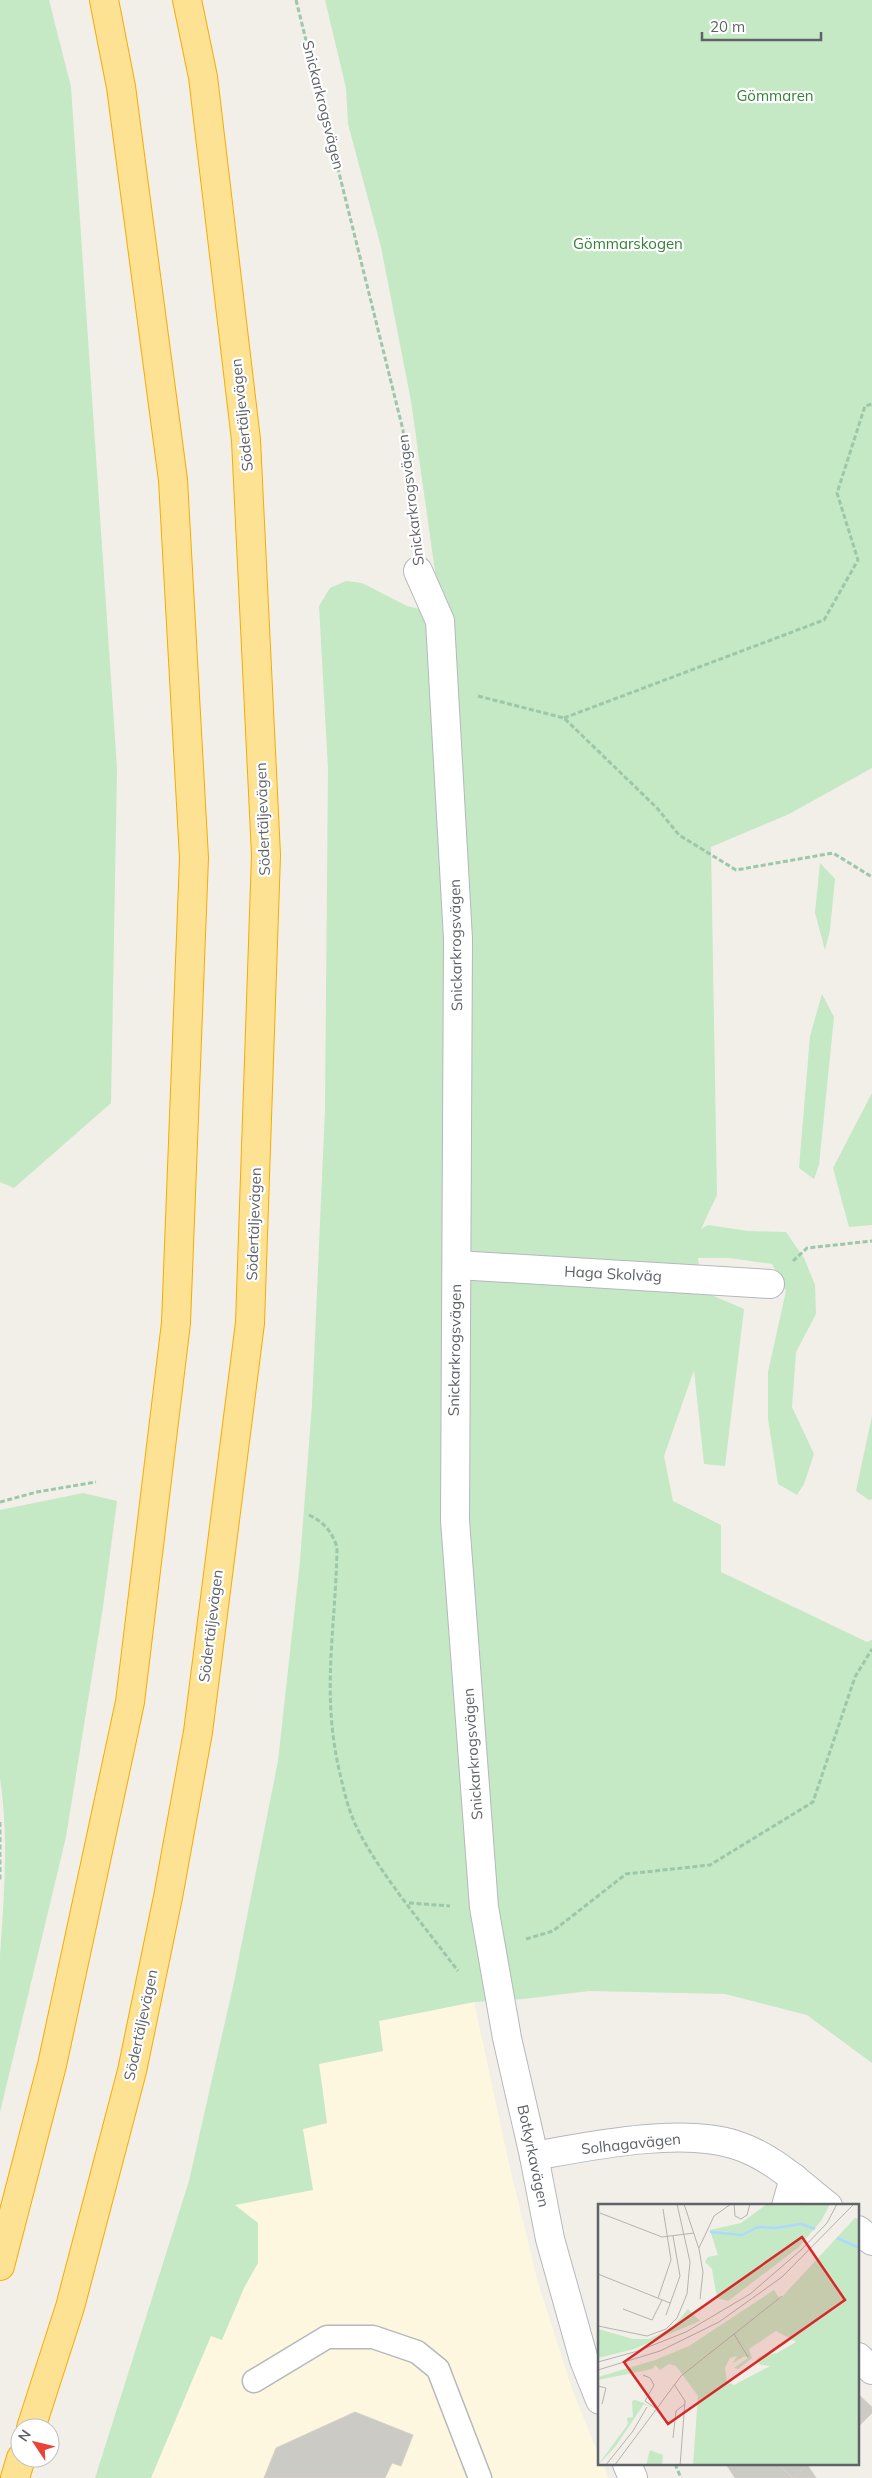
<svg xmlns="http://www.w3.org/2000/svg" width="872" height="2478" font-family="Mulish,sans-serif">
<style>
.commercial{fill:#fef7e0}
.green{fill:#c5e8c5}
.building{fill:#cccac5;stroke:#d6d1c6}
.lines{fill:none;stroke-linecap:round;stroke-linejoin:round}
.service-casing{stroke:#b5b8bc;stroke-width:25}
.minor-casing{stroke:#b5b8bc;stroke-width:30}
.motorway-casing{stroke:#f9ab00;stroke-width:30}
.path{stroke:#9cc7a9;stroke-width:3;stroke-dasharray:5 2.5;stroke-linecap:butt}
.service{stroke:#fff;stroke-width:22}
.minor{stroke:#fff;stroke-width:28}
.motorway{stroke:#fde293;stroke-width:28}
.labels{text-anchor:middle;stroke-width:4.5;stroke-linejoin:round;paint-order:stroke}
.park-label{font-size:15px;fill:#348238;stroke:#fff}
.street-label{font-size:15px;fill:#5f6368;stroke:#fff}
.inset-river{fill:none;stroke:#aadaff;stroke-width:2.5}
.inset-road{fill:none;stroke:#b3b3b1;stroke-width:1}
.view{fill:#d62828;fill-opacity:0.15;stroke:#d62828;stroke-width:2.5}
.inset-edge{fill:none;stroke:#5f6368;stroke-width:2.5}
</style>
<rect width="100%" height="100%" fill="#f1efe8"/>
<path class="commercial" d="M 474,2002 L 509,2164 L 538,2283 L 573,2392 L 599,2456 L 600,2464 L 603,2464 L 608,2478 L 95,2478 L 179,2213 L 303,2129 L 327,2123 L 319,2063 L 383,2051 L 379,2021 Z"/>
<g class="green">
<path d="M 0,0 L 49,0 L 71,87 L 117,768 L 111,1103 L 14,1188 L 0,1182 Z"/>
<path d="M 325,0 L 872,0 L 872,768 L 789,814 L 711,847 L 717,1195 L 701,1229 L 708,1225 L 748,1231 L 786,1232 L 804,1258 L 815,1285 L 816,1314 L 796,1352 L 792,1407 L 814,1454 L 804,1484 L 797,1495 L 778,1484 L 768,1419 L 768,1372 L 786,1291 L 772,1264 L 729,1258 L 698,1258 L 702,1291 L 744,1309 L 725,1466 L 704,1464 L 694,1370 L 664,1456 L 673,1501 L 721,1525 L 721,1572 L 867,1642 L 872,1640 L 872,2063 L 807,2015 L 725,1994 L 589,1991 L 523,1999 L 474,2002 L 379,2021 L 383,2051 L 319,2064 L 327,2123 L 303,2129 L 313,2190 L 235,2205 L 258,2223 L 258,2263 L 244,2288 L 222,2340 L 211,2336 L 151,2478 L 95,2478 L 189,2181 L 234,1982 L 278,1761 L 300,1561 L 312,1405 L 325,1109 L 328,769 L 319,606 L 330,588 L 346,581 L 362,583 L 407,606 L 441,614 L 411,401 L 381,247 L 348,124 L 346,88 Z"/>
<path d="M 820,863 L 835,879 L 830,930 L 825,950 L 815,913 Z"/>
<path d="M 822,994 L 834,1017 L 819,1165 L 814,1179 L 799,1168 L 810,1036 Z"/>
<path d="M 872,1093 L 872,1225 L 849,1227 L 833,1168 Z"/>
<path d="M 872,1416 L 872,1499 L 869,1500 L 856,1491 Z"/>
<path d="M 83,1493 L 117,1501 L 103,1607 L 66,1837 L 0,2112 C 0,2060 0,2008 0,1956 C 4,1897 9,1838 0,1778 L 0,1510 Z"/>
</g>
<g class="building">
<path d="M 858,2394 L 872,2407 L 872,2413 L 858,2427 Z"/>
<path d="M 355,2412 L 413,2435 L 401,2466 L 392,2463 L 385,2478 L 264,2478 L 276,2448 Z"/>
<path d="M 726,2464 L 778,2464 L 793,2478 L 735,2478 Z"/>
<path d="M 778,2464 L 807,2464 L 793,2478 Z"/>
<path d="M 807,2464 L 816,2478 L 793,2478 Z"/>
</g>
<g class="lines">
<g class="service-casing">
<path id="service" d="M 254,2381 L 327,2337 L 373,2337 L 417,2352 L 438,2369 L 480,2478"/>
</g>
<g class="minor-casing">
<g id="minor">
<path d="M 418,571 L 440,621 L 458,939 L 455,1520 L 484,1907 L 507,2038 L 534,2156 L 550,2239 L 584,2360 L 600,2400"/>
<path d="M 457,1265 L 770,1284"/>
<path d="M 534,2156 C 590,2146 681,2127 736,2145 C 771,2156 799,2183 828,2206"/>
<path d="M 786,2206 L 794,2178"/>
<path d="M 858,2230 L 872,2241"/>
<path d="M 858,2357 L 872,2370"/>
<path d="M 627,2464 L 633,2478"/>
</g>
</g>
<g class="motorway-casing">
<g id="motorway">
<path d="M 0,2266 L 52,2065 L 130,1702 L 176,1323 L 194,858 L 173,480 L 121,87 L 104,0"/>
<path d="M 31,2428 L 70,2307 L 132,2071 L 168,1897 L 198,1732 L 250,1323 L 266,855 L 246,440 L 203,77 L 187,0"/>
<path d="M 15,2478 L 21,2458"/>
</g>
</g>
<g class="path">
<path d="M 296,0 L 403,430 L 414,538"/>
<path d="M 478,696 L 564,718 L 657,808 L 679,835 L 736,870 L 833,853 L 872,877"/>
<path d="M 564,718 L 824,620 L 858,560 L 837,493 L 865,406 L 872,404"/>
<path d="M 793,1261 L 807,1248 L 872,1241"/>
<path d="M 0,1502 L 37,1492 L 96,1482"/>
<path d="M 309,1515 C 324,1522 332,1532 337,1547 C 336,1629 320,1694 341,1778 C 345,1796 350,1815 359,1832 C 383,1878 426,1928 458,1971"/>
<path d="M 0,1822 L 0,1882"/>
<path d="M 409,1903 L 450,1906"/>
<path d="M 526,1939 L 553,1931 L 626,1874 L 710,1865 L 813,1802 L 855,1677 L 872,1649"/>
<path d="M 675,2464 L 681,2478"/>
</g>
<use href="#service" class="service"/>
<use href="#minor" class="minor"/>
<use href="#motorway" class="motorway"/>
</g>
<g class="labels">
<g class="park-label">
<text x="775" y="101">Gömmaren</text>
<text x="628" y="249">Gömmarskogen</text>
</g>
<g class="street-label">
<text transform="translate(323 105) rotate(76)" y="5">Snickarkrogsvägen</text>
<text transform="translate(242 415) rotate(-96)" y="5">Södertäljevägen</text>
<text transform="translate(411 500) rotate(-97)" y="5">Snickarkrogsvägen</text>
<text transform="translate(263 819) rotate(-92)" y="5">Södertäljevägen</text>
<text transform="translate(456 945) rotate(-91)" y="5">Snickarkrogsvägen</text>
<text transform="translate(254 1224) rotate(-88)" y="5">Södertäljevägen</text>
<text transform="translate(613 1274) rotate(3)" y="5">Haga Skolväg</text>
<text transform="translate(455 1350) rotate(-89)" y="5">Snickarkrogsvägen</text>
<text transform="translate(211 1626) rotate(-83)" y="5">Södertäljevägen</text>
<text transform="translate(473 1754) rotate(-94)" y="5">Snickarkrogsvägen</text>
<text transform="translate(141 2025) rotate(-78)" y="5">Södertäljevägen</text>
<text transform="translate(631 2144) rotate(-6)" y="5">Solhagavägen</text>
<text transform="translate(533 2156) rotate(78)" y="5">Botkyrkavägen</text>
</g>
</g>
<g transform="translate(598 2204)">
<rect width="261" height="261" fill="#f1efe8"/>
<path d="M 169,0 L 232,0 L 223,17 L 201,43 L 130,97 L 119,94 L 114,65 L 107,58 L 110,53 L 120,51 L 112,26 L 143,19 ZM 257,14 L 261,15 L 261,261 L 95,261 L 100,192 L 78,162 L 71,160 L 62,166 L 57,161 L 54,165 L 0,176 L 0,173 L 57,156 L 91,142 L 176,86 L 182,95 ZM 178,127 L 198,138 L 179,149 L 162,152 L 158,156 L 163,161 L 172,162 L 136,181 L 129,178 L 127,164 L 132,154 L 139,152 L 135,159 L 147,152 L 150,154 L 136,164 L 140,165 L 154,154 L 151,145 ZM 90,105 L 102,117 L 36,145 L 0,154 L 0,125 L 35,135 L 51,135 L 74,124 ZM 37,196 L 46,199 L 54,204 L 46,200 L 17,243 L 0,261 L 30,220 L 29,214 L 35,213 L 34,197 ZM 52,246 L 65,251 L 64,261 L 48,262 Z" fill="#c5e8c5" fill-rule="evenodd"/>
<path class="inset-river" d="M 112,28 L 144,31 L 160,23 L 177,24 L 203,20 L 217,25M 239,34 L 262,44"/>
<path class="inset-road" d="M 86,0 L 101,45 L 105,68 L 102,95M 136,0 L 137,12 L 143,15 L 149,11 L 152,0M 2,9 L 64,33 L 96,29M 101,44 L 116,12 L 133,0M 0,70 L 72,99M 60,94 L 73,56 L 65,5M 25,105 L 54,116 L 64,96M 68,111 L 82,72 L 75,32M 0,122 L 49,132 L 68,125 L 79,114 L 89,90 L 92,58 L 79,0M 136,130 L 150,153M 0,158 L 40,147 L 88,128 L 152,90 L 203,46 L 229,19 L 239,0M 0,166 L 62,147 L 121,118 L 184,73 L 256,0M 45,171 L 52,174 L 56,181 L 47,197 L 57,204M 76,180 L 87,197 L 82,262M 0,182 L 8,184 L 4,200M 75,234 L 78,207 L 87,200M 7,262 L 35,227 L 49,203M 16,262 L 83,172 L 184,92"/>
<path class="view" d="M 204,33 L 247,96 L 70,220 L 26,158 Z"/>
<rect width="261" height="261" class="inset-edge"/>
</g>
<g transform="translate(35 2443) rotate(305)"><circle r="24" fill="#ffffff" stroke="#bfc1c3"/>
<path d="M0-4L9 19L0 12L-9 19Z" fill="#ea4335"/>
<text y="-8" font-size="14" font-weight="bold" text-anchor="middle" fill="#5f6368">N</text>
</g>
<path d="M702 32v8h119v-8" fill="none" stroke="#5f6368" stroke-width="2.5"/>
<text x="710" y="32" font-size="15" fill="#5f6368" stroke="#ffffff" stroke-width="4" paint-order="stroke">20 m</text>
</svg>
